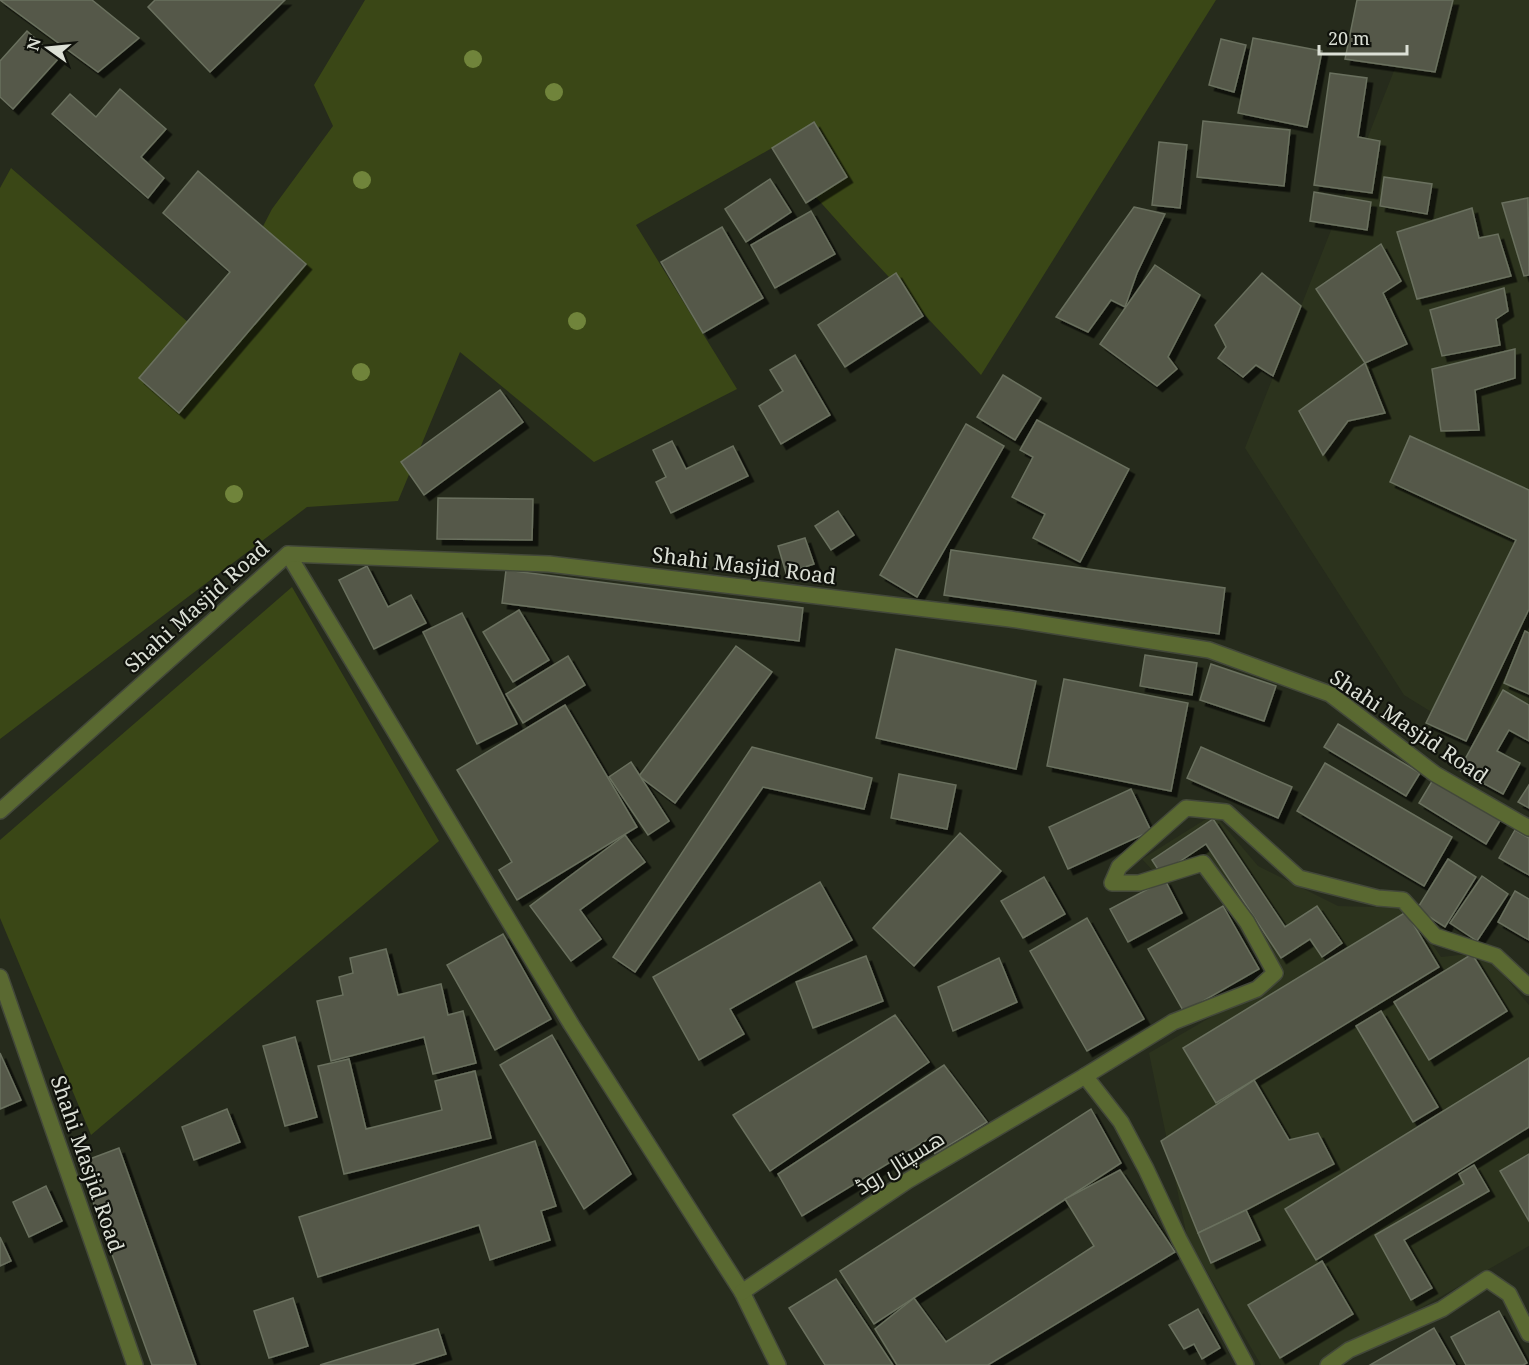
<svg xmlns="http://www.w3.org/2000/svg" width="1529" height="1365" font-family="'Noto Serif',Cairo,serif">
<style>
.built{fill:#2c331d}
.green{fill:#3a4716}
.building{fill:#545949;stroke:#6a705e;stroke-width:1.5;filter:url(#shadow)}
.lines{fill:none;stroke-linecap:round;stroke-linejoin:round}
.minor-casing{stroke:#43483a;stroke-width:18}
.minor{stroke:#5a6931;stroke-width:15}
.tree{fill:#70843b}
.labels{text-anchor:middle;stroke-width:4.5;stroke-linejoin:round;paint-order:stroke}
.street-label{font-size:21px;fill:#dce0d6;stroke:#10120c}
</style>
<defs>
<filter id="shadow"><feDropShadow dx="5.5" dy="5.5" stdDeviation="0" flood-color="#0009"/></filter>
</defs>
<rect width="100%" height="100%" fill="#262b1c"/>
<g class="built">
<path d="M 1422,0 L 1529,0 L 1529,713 L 1480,742 L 1404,695 L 1245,448 Z"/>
<path d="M 1214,814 L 1258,866 L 1338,906 L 1408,908 L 1441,957 L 1478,953 L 1490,959 L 1529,1005 L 1529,1246 L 1322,1365 L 1261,1365 L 1187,1237 L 1149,1053 L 1285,974 L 1204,853 L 1158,876 L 1142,859 Z"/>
</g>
<g class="green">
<path d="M 365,0 L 1216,0 L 981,375 L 857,243 L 772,148 L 636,225 L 737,389 L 594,462 L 460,352 L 398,501 L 307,507 L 0,739 L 0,188 L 11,168 L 205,337 L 272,209 L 333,126 L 314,85 Z"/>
<path d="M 292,587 L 439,841 L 91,1135 L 0,918 L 0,840 Z"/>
</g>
<g class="building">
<path d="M 0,0 L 92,0 L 139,38 L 98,72 Z"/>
<path d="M 155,0 L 285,0 L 210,72 L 148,7 Z"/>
<path d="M 1357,0 L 1453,0 L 1435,72 L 1345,59 Z"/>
<path d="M 27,31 L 58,59 L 13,109 L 0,97 L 0,61 Z"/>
<path d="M 1253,38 L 1322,51 L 1307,127 L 1238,113 Z"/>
<path d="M 1221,39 L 1246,45 L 1234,92 L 1209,85 Z"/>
<path d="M 1330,73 L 1367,78 L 1358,137 L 1380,141 L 1372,193 L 1314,185 Z"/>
<path d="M 120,89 L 166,129 L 141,157 L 164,178 L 148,198 L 52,114 L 70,94 L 96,117 Z"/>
<path d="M 1203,121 L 1290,130 L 1284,186 L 1197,177 Z"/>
<path d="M 814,122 L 847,177 L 806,203 L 772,148 Z"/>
<path d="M 1159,142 L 1187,145 L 1180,208 L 1152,205 Z"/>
<path d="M 198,171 L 306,264 L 179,413 L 139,378 L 230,272 L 163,213 Z"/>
<path d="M 1384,177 L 1432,184 L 1427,214 L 1380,206 Z"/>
<path d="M 770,179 L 791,212 L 746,242 L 725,209 Z"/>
<path d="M 1314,192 L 1371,202 L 1367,230 L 1310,221 Z"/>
<path d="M 1528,198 L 1529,275 L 1524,276 L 1502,203 Z"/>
<path d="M 1134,207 L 1165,214 L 1137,273 L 1125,307 L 1111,300 L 1088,332 L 1056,317 Z"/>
<path d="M 1472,208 L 1479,238 L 1498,234 L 1511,276 L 1417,299 L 1397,232 Z"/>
<path d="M 811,211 L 835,254 L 775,288 L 751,245 Z"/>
<path d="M 722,227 L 763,298 L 703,333 L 661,262 Z"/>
<path d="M 1381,244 L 1401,281 L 1383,293 L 1407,344 L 1365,363 L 1316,289 Z"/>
<path d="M 1155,265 L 1200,295 L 1168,357 L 1177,369 L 1157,386 L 1100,344 Z"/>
<path d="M 896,273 L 923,316 L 845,367 L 818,325 Z"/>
<path d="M 1262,273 L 1301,306 L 1273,376 L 1256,365 L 1243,377 L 1218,358 L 1226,347 L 1215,325 Z"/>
<path d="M 1504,288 L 1508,311 L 1496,319 L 1500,345 L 1442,356 L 1430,310 Z"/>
<path d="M 1515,349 L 1515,378 L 1475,390 L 1479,430 L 1441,431 L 1432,369 Z"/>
<path d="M 795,355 L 830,415 L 781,444 L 759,406 L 783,391 L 770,370 Z"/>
<path d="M 1365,363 L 1385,413 L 1348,421 L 1323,455 L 1299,411 Z"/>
<path d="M 1003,375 L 1041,398 L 1015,440 L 977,417 Z"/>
<path d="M 500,390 L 523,422 L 424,495 L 401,462 Z"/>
<path d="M 1037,420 L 1129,469 L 1080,562 L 1033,538 L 1045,514 L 1012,497 L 1033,457 L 1020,450 Z"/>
<path d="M 966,424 L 1004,446 L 917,597 L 880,575 Z"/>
<path d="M 1410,436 L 1529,490 L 1529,609 L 1466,741 L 1426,723 L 1516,540 L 1390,482 Z"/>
<path d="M 672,441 L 686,469 L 733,446 L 748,476 L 671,513 L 656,482 L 666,477 L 653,450 Z"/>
<path d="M 438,498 L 533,499 L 532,540 L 437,539 Z"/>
<path d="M 838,511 L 854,535 L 831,550 L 815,526 Z"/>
<path d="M 805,538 L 814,564 L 786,573 L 778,546 Z"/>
<path d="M 951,550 L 1225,588 L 1219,634 L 944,595 Z"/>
<path d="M 367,566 L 388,607 L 411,595 L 426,623 L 374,649 L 339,580 Z"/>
<path d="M 506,570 L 803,608 L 799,641 L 502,603 Z"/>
<path d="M 519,610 L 549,660 L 513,682 L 483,632 Z"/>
<path d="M 462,613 L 517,724 L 477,744 L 423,632 Z"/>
<path d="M 1525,631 L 1529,633 L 1529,694 L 1504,683 Z"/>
<path d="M 736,646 L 772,672 L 675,803 L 639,776 Z"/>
<path d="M 896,649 L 1036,681 L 1016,769 L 876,738 Z"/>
<path d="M 1145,655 L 1197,663 L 1192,695 L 1140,686 Z"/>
<path d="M 568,656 L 585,685 L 523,723 L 506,694 Z"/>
<path d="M 1211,664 L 1276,686 L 1264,721 L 1200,700 Z"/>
<path d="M 1064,679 L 1188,703 L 1171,791 L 1047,766 Z"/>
<path d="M 1503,690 L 1529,705 L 1529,741 L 1509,730 L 1497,751 L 1520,763 L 1503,794 L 1459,770 Z"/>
<path d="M 565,705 L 637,827 L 517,900 L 499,870 L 512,862 L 457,770 Z"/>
<path d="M 1338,724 L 1420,773 L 1406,796 L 1324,747 Z"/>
<path d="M 752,747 L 872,778 L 864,809 L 763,787 L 635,972 L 613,957 Z"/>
<path d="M 1201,747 L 1292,787 L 1278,818 L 1187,778 Z"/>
<path d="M 631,762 L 669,821 L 648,835 L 609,777 Z"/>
<path d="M 1325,763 L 1452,837 L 1424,886 L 1297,811 Z"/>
<path d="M 899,774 L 956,785 L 947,829 L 891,818 Z"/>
<path d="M 1434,778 L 1501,819 L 1486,844 L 1419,803 Z"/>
<path d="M 1529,785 L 1529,808 L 1518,802 Z"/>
<path d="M 1131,789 L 1151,831 L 1068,869 L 1049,827 Z"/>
<path d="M 1213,819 L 1285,927 L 1317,906 L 1342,943 L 1322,957 L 1310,939 L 1281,958 L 1206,844 L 1161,874 L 1152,860 Z"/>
<path d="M 1515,830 L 1529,838 L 1529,875 L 1499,858 Z"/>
<path d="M 960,833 L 1001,871 L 914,966 L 873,928 Z"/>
<path d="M 625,835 L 645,862 L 580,910 L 601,939 L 571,961 L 530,906 Z"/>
<path d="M 1448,859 L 1476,877 L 1445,927 L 1417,909 Z"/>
<path d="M 1482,876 L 1508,894 L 1477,941 L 1450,923 Z"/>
<path d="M 1044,877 L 1065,914 L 1023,938 L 1001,901 Z"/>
<path d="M 1165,880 L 1182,913 L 1128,942 L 1110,909 Z"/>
<path d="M 820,882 L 852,940 L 730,1009 L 744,1034 L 699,1060 L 653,977 Z"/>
<path d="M 1515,891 L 1529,899 L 1529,940 L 1498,922 Z"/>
<path d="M 1223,906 L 1259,969 L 1184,1012 L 1148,949 Z"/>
<path d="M 1406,912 L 1439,967 L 1216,1103 L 1183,1048 Z"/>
<path d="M 1087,918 L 1144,1019 L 1087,1051 L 1030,951 Z"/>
<path d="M 503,934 L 551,1019 L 495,1050 L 447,965 Z"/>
<path d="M 386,949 L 398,995 L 441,984 L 448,1015 L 463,1011 L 476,1063 L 433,1074 L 424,1037 L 331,1061 L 317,1001 L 343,995 L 339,977 L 353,973 L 350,958 Z"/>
<path d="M 1472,954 L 1507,1011 L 1429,1060 L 1394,1002 Z"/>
<path d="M 866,956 L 883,1001 L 813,1028 L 796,982 Z"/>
<path d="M 999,958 L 1017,1002 L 953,1031 L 938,987 Z"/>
<path d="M 1381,1011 L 1438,1107 L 1413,1122 L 1356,1026 Z"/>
<path d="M 895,1015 L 929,1062 L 770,1171 L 733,1115 Z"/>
<path d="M 552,1035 L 631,1174 L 584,1209 L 500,1065 Z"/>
<path d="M 295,1037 L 317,1117 L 285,1126 L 263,1046 Z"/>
<path d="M 0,1053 L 21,1100 L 0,1109 Z"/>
<path d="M 1529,1058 L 1529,1127 L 1316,1260 L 1285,1209 Z"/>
<path d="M 349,1059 L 366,1129 L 442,1110 L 435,1081 L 475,1071 L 491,1138 L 344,1174 L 318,1066 Z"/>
<path d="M 944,1065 L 987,1122 L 935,1154 L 928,1139 L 802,1216 L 778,1174 Z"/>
<path d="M 1254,1080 L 1289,1140 L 1318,1133 L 1334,1164 L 1246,1210 L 1198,1233 L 1161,1141 Z"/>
<path d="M 227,1109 L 240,1142 L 194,1160 L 182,1127 Z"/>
<path d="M 1091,1109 L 1121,1163 L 874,1324 L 840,1271 Z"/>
<path d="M 535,1141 L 556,1206 L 541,1211 L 550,1240 L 490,1260 L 479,1225 L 318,1277 L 299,1217 Z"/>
<path d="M 119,1148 L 196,1365 L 152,1365 L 79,1163 Z"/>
<path d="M 1529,1154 L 1529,1221 L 1500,1171 Z"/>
<path d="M 1474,1165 L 1489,1191 L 1404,1240 L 1432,1288 L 1411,1300 L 1375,1235 L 1464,1184 L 1459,1174 Z"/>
<path d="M 1120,1170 L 1175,1252 L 988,1365 L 897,1365 L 875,1329 L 914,1298 L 946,1342 L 1094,1246 L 1065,1199 Z"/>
<path d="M 46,1186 L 62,1221 L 29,1237 L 13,1202 Z"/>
<path d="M 1246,1210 L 1260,1240 L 1211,1263 L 1198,1233 Z"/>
<path d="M 0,1237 L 11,1261 L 0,1266 Z"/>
<path d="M 1322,1261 L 1353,1314 L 1280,1358 L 1248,1305 Z"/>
<path d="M 836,1279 L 893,1365 L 825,1365 L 789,1308 Z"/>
<path d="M 293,1298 L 308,1346 L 269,1358 L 254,1311 Z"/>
<path d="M 1198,1309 L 1220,1348 L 1202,1359 L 1194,1344 L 1184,1349 L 1169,1325 Z"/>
<path d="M 1499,1311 L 1527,1363 L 1523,1365 L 1466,1365 L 1451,1337 Z"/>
<path d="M 1434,1328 L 1455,1365 L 1370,1365 Z"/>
<path d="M 438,1329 L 446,1354 L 411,1365 L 320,1365 Z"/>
</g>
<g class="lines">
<g class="minor-casing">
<g id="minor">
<path d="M 288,554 L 571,1024 L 742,1292 L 778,1365"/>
<path d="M 0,811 L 288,554 L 549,564 L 1010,619 L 1209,650 L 1330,694 L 1435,774 L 1529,828"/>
<path d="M 0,977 L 135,1365"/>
<path d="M 742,1292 L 907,1181 L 1085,1076"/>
<path d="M 1246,1365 L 1179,1239 L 1146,1169 L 1121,1122 L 1085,1076 L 1173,1022 L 1257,989 L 1275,973 L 1247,922 L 1203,863 L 1139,883 L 1112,883 L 1119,867 L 1186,808 L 1226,812 L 1299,878 L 1378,898 L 1403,900 L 1435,936 L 1496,956 L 1529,987"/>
<path d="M 1328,1365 L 1349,1350 L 1442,1309 L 1487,1279 L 1509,1294 L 1529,1334"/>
</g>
</g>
<use href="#minor" class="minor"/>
</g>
<g class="tree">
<circle cx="473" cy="59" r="9"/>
<circle cx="554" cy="92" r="9"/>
<circle cx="362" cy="180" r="9"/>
<circle cx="577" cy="321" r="9"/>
<circle cx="361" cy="372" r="9"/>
<circle cx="234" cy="494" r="9"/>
</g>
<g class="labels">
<g class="street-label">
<text transform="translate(744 566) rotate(7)" y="7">Shahi Masjid Road</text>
<text transform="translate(197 607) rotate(-42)" y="7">Shahi Masjid Road</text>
<text transform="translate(1409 727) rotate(34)" y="7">Shahi Masjid Road</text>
<text transform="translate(900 1163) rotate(-32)" y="7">ھسپتال روڈ</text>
<text transform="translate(87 1164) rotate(71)" y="7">Shahi Masjid Road</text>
</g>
</g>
<g transform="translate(48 48) rotate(285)" stroke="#10120c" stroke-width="4.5" paint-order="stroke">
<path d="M0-4.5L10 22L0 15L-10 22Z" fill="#dce0d6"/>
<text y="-9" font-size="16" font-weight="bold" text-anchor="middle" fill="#dce0d6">N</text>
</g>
<path d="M1319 45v9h88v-9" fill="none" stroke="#dce0d6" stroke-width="3"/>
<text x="1328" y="45" font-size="18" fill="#dce0d6" stroke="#10120c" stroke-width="4.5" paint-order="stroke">20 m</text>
</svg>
